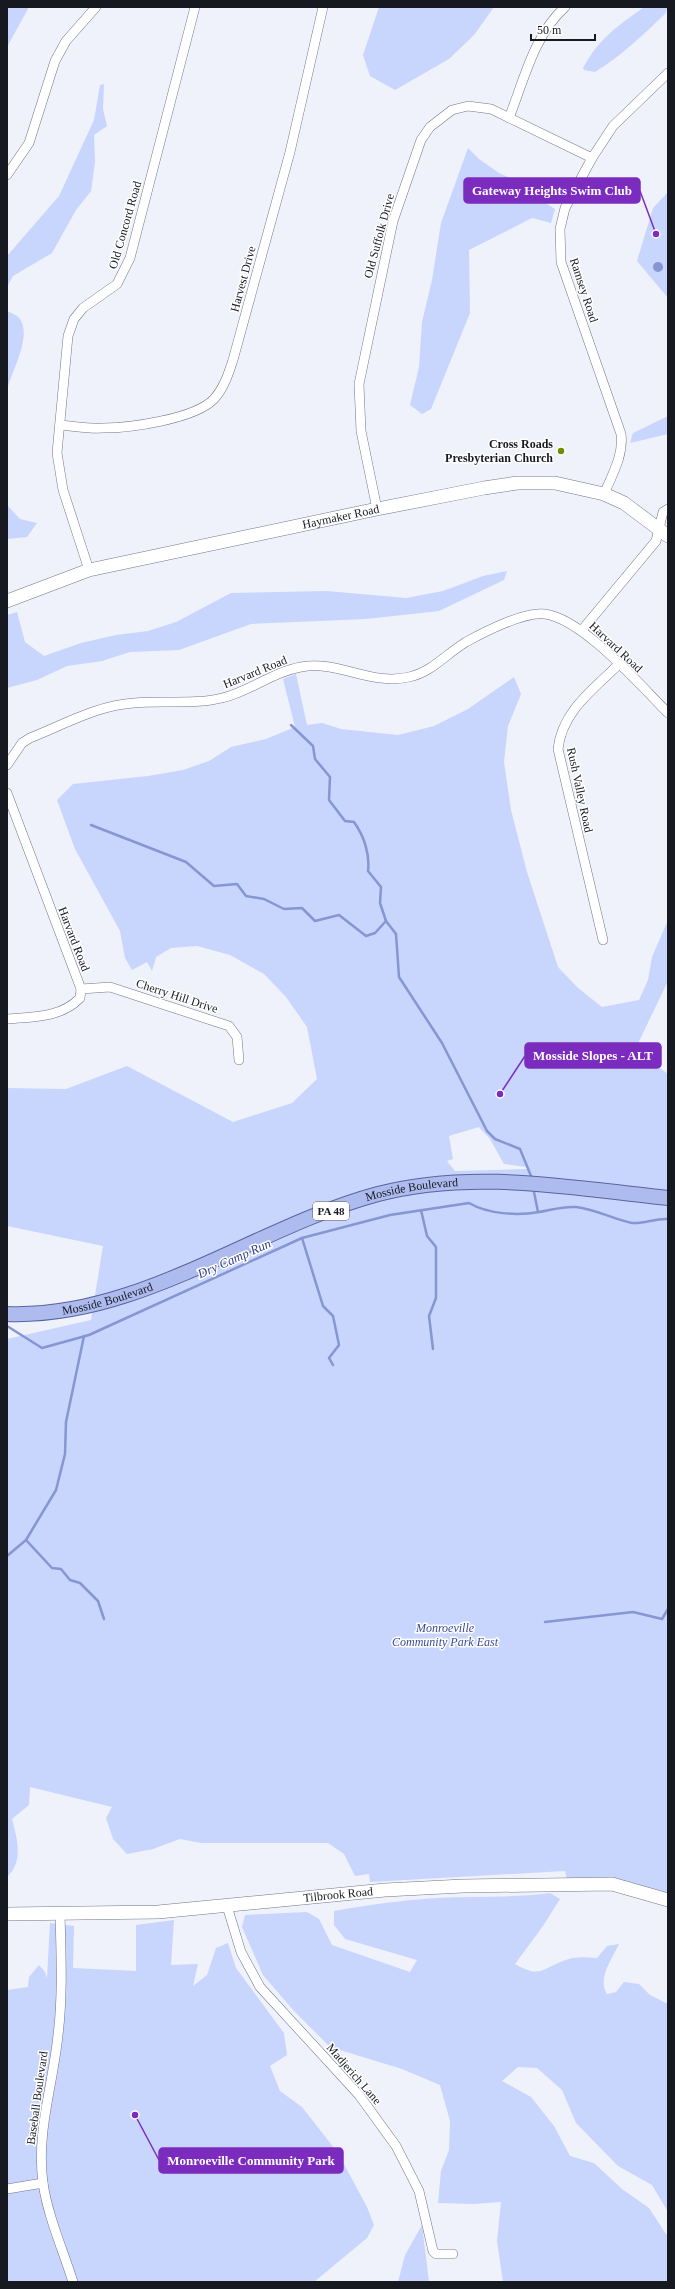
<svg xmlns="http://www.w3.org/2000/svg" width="675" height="2289" font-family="'Times New Roman',serif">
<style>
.green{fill:#c8d5fd;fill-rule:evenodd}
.water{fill:#8596d3}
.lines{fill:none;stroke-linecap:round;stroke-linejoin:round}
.stream{stroke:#8596d3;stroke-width:2.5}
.street-casing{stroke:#71778a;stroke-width:10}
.secondary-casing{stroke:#71778a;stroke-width:14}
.primary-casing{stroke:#56659e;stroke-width:16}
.street{stroke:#fff;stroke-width:9}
.secondary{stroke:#fff;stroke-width:13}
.primary{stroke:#aebbee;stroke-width:14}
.poi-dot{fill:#738c00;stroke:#fff;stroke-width:1.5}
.labels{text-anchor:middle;stroke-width:3;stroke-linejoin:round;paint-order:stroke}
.shield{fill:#fff;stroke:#5d5e64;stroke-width:1}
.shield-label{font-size:11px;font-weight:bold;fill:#171921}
.street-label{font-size:12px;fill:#171921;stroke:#fff}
.poi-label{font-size:12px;font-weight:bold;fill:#171921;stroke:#fff;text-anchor:end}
.park-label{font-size:12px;font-style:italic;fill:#3a4a93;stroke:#fff}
.water-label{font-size:13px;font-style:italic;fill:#32428a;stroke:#fff}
.leader{fill:none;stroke:#7b2cbf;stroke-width:1.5}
.callout-dot{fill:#7b2cbf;stroke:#fff;stroke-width:1.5}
.callout{fill:#7b2cbf;stroke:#7b2cbf;stroke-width:1.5}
.callout-label{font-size:13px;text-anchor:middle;font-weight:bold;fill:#fff}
</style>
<rect width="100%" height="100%" fill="#eff2fb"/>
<g class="green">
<path d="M 7,7 L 29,7 L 7,47 Z"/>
<path d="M 379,7 L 494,7 L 474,35 L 449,59 L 395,90 L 370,76 L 363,55 Z"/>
<path d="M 644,7 L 668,7 L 665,14 C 643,35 621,56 595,72 L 584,70 L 583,68 C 600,37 617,27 644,7 Z"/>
<path d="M 104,84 L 103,109 L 107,126 L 94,135 L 95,162 L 91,191 L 76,210 L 52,253 L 13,276 L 7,287 L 7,256 L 59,196 L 94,120 L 100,85 Z"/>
<path d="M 468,148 L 479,159 L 499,173 L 525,185 L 542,201 L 555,209 L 551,223 L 532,218 L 469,250 L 470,313 L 431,409 L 422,414 L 410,405 L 419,367 L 422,322 L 432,280 L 441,223 Z"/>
<path d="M 668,192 L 668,298 L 637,261 L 653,208 Z"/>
<path d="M 7,311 C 11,313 17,315 20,319 C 32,337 12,370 7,390 Z"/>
<path d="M 668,416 L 668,434 L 630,443 L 633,433 Z"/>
<path d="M 7,505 L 20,519 L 37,523 L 27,537 L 7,539 Z"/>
<path d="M 507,571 L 504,580 L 439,611 L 366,619 L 251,624 L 179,650 L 130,652 L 102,661 L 67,666 L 37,680 L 7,688 L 7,615 L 17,612 L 25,642 L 44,656 L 81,643 L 116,635 L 148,631 L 176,622 L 231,593 L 327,591 L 406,598 L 443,591 L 483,576 Z"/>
<path d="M 296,674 L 307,725 L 322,723 L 341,729 L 398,735 L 434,726 L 468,709 L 514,677 L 521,694 L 508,726 L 504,762 L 511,810 L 527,872 L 558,967 L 578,988 L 602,1007 L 639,1000 L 648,980 L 652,957 L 668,920 L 668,981 L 632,1056 L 656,1065 L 668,1074 L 668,1900 L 612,1884 L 568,1885 L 565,1871 L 370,1882 L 369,1874 L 355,1876 L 344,1854 L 328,1843 L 201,1843 L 180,1839 L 153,1849 L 127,1854 L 113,1839 L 106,1818 L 112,1807 L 30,1787 L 29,1805 L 12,1819 C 17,1838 24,1862 7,1877 L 7,1339 L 91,1320 L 103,1246 L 7,1226 L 7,1088 L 66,1089 L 127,1066 L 233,1122 L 292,1103 L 317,1079 L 307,1027 L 286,997 L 264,974 L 230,955 L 197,946 L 171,948 L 156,957 L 152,971 L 147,962 L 132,970 L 125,958 L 120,931 L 75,849 L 57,800 L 73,784 L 148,776 L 183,770 L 209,761 L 231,747 L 266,739 L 295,727 L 283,679 ZM 479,1127 L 490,1139 L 504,1164 L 526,1167 L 528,1169 L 455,1171 L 447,1161 L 453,1159 L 449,1136 Z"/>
<path d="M 550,1893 L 560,1899 L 543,1926 L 515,1964 C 540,1978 540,1970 563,1961 C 574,1956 585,1957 597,1958 L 607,1946 L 619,1944 C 612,1959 597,1979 607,1994 L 616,1992 L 624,1982 L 639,1984 L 650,1995 L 668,2004 L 668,2212 L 652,2185 L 618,2166 L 576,2123 L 562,2090 L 537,2068 L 518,2067 L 502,2081 L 531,2097 L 554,2126 L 570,2156 L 594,2163 L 622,2189 L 649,2208 L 668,2237 L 668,2282 L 503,2282 L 497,2241 L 501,2202 L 473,2204 L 438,2203 L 441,2171 L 449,2150 L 450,2121 L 440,2085 L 402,2069 L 330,2047 L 294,2011 L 263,1975 L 242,1927 L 245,1915 L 307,1912 L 319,1919 L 332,1945 L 410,1972 L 417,1960 L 345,1939 L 334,1925 L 334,1911 C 368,1905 403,1900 437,1898 C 475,1896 513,1898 550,1893 Z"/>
<path d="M 174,1920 L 171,1965 L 198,1964 L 193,1986 L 207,1975 L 216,1948 L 228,1943 L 236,1968 L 284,2033 L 287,2055 L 270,2066 L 280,2091 L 302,2107 L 338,2153 L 367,2207 L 374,2225 L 367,2238 L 314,2282 L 7,2282 L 7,1990 L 28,1987 L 29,1977 L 39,1965 L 45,1972 L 47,1978 L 50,1923 L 74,1926 L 73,1968 L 136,1971 L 136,1925 Z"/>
<path d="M 422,2225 L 429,2282 L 398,2282 L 405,2255 Z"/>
</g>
<circle class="water" cx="658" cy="267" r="5"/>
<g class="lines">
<g class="stream">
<path d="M 291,725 L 313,746 L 315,759 L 330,777 L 329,800 L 345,821 L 354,822 C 364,836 370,854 368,871 L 381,887 L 380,903 L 386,921 L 396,934 L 399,977 L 442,1043 L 487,1131 L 495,1139 L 520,1149 L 531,1176"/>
<path d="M 91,825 L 186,862 L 214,886 L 237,884 L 246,896 L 264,899 L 284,909 L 302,908 L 315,921 L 339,915 L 366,936 L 375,933 L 386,921"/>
<path d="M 534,1192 L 538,1212"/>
<path d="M 421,1210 L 427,1236 L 436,1247 L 436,1298 L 429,1316 L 433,1349"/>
<path d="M 302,1238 L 323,1306 L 333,1316 L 339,1345 L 329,1358 L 333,1365"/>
<path d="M 7,1326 L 42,1348 L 89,1335 L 302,1238 L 390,1215 L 469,1203 C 488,1214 517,1216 539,1212 C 552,1210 562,1206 576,1207 C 595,1209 613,1219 632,1223 C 645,1224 655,1218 668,1219"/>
<path d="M 26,1540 L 52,1568 L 61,1569 L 70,1580 L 80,1583 L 98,1601 L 104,1619"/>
<path d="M 7,1556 L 26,1540 L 56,1490 L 65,1454 L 66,1422 L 84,1336"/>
<path d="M 545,1622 L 633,1612 L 662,1619 L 668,1609"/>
</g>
<g class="street-casing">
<g id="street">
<path d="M 509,118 C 524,80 534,35 565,7"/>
<path d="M 7,175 L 29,143 L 55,61 L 66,41 L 96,7"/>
<path d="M 60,425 C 74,426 88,429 103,428 C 130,428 195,419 214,399 C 224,388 228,375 233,360 L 290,152 L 323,7"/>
<path d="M 604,494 C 612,475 624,455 621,434 L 561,262 L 560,229 L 565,208 L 592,158 L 613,126 L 668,73"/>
<path d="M 377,509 L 361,431 L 359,384 L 393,221 L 421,140 L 430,127 L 452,110 L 468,106 L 491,109 L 592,158"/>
<path d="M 89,570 L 63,490 L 57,453 L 68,336 L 74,319 L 83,308 L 117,284 L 130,258 L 195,7"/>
<path d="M 582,630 L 656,541 L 663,512 L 668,509"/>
<path d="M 7,765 L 22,743 L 30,738 C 63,725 98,705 134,703 C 164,700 193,705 222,698 C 249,692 272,672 301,667 C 339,660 370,686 409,677 C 432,672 446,654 466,642 C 484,632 525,611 545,614 C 583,619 641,686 668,713"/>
<path d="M 7,793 L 81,989 L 80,998 C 61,1018 32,1017 7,1019"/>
<path d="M 603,940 L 558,749 C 562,711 594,689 619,664"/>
<path d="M 81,989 L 110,987 L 229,1026 L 237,1037 L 239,1060"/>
<path d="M 227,1906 L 241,1952 L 260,1987 L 359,2095 L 396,2146 L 419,2191 L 433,2251 L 436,2254 L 453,2254"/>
<path d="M 60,1913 C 61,1954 63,1995 58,2035 C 53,2085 36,2133 43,2183 C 48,2217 63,2250 73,2282"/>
<path d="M 7,2189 L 43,2183"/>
</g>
</g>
<g class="secondary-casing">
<g id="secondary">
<path id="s1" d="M 7,601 L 89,570 L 377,509 L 484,488 L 517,483 L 555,483 L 604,494 L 624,503 L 668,536"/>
<path id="s2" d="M 7,1914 L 158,1912 L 385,1890 L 463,1886 L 612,1884 L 668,1900"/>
</g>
</g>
<g class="primary-casing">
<g id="primary">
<path id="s3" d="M 7,1314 C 139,1319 255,1227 378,1194 C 473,1169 572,1188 668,1198"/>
</g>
</g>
<use href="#street" class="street"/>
<use href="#secondary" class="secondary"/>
<use href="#primary" class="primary"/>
</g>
<circle class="poi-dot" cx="561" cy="451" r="4"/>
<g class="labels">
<rect class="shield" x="313" y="1202" width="36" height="18" rx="3"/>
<g class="shield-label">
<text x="331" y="1215">PA 48</text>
</g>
<g class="street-label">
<text transform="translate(125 225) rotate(-74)" y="4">Old Concord Road</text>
<text transform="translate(379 236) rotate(-75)" y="4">Old Suffolk Drive</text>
<text transform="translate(243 279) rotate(-75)" y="4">Harvest Drive</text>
<text transform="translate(584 290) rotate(72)" y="4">Ramsey Road</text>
<text dy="4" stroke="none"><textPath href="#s1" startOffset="345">Haymaker Road</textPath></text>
<text transform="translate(616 647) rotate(43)" y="4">Harvard Road</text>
<text transform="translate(255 672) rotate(-22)" y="4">Harvard Road</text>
<text transform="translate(580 790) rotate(78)" y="4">Rush Valley Road</text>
<text transform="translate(74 939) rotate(69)" y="4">Harvard Road</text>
<text transform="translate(177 996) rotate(18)" y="4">Cherry Hill Drive</text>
<text dy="4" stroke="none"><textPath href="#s3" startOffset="427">Mosside Boulevard</textPath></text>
<text dy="4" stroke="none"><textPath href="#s3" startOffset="102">Mosside Boulevard</textPath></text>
<text dy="4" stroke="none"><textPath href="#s2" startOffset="332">Tilbrook Road</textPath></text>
<text transform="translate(354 2074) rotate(49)" y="4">Madjerich Lane</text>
<text transform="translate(37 2098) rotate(-82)" y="4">Baseball Boulevard</text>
</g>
<g class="poi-label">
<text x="553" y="448">Cross Roads<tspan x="553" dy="14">Presbyterian Church</tspan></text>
</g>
<g class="park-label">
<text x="445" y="1632">Monroeville<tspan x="445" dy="14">Community Park East</tspan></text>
</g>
<g class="water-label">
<text transform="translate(234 1258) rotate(-24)" y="5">Dry Camp Run</text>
</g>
</g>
<path class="leader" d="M656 234L640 191M500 1094L525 1056M135 2115L159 2160"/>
<g class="callout-dot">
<circle cx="656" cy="234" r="4"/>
<circle cx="500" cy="1094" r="4"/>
<circle cx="135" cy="2115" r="4"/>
</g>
<g class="callout">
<rect x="464" y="178" width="176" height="25" rx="4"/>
<rect x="525" y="1043" width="136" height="25" rx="4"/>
<rect x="159" y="2148" width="184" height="25" rx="4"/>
</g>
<g class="callout-label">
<text x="552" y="195">Gateway Heights Swim Club</text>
<text x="593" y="1060">Mosside Slopes - ALT</text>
<text x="251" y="2165">Monroeville Community Park</text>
</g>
<rect width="675" height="2289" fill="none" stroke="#171921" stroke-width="16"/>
<path d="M531 34v6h64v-6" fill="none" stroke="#171921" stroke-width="2"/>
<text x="537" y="34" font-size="12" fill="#171921" stroke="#ffffff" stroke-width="3" paint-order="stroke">50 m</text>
</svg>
